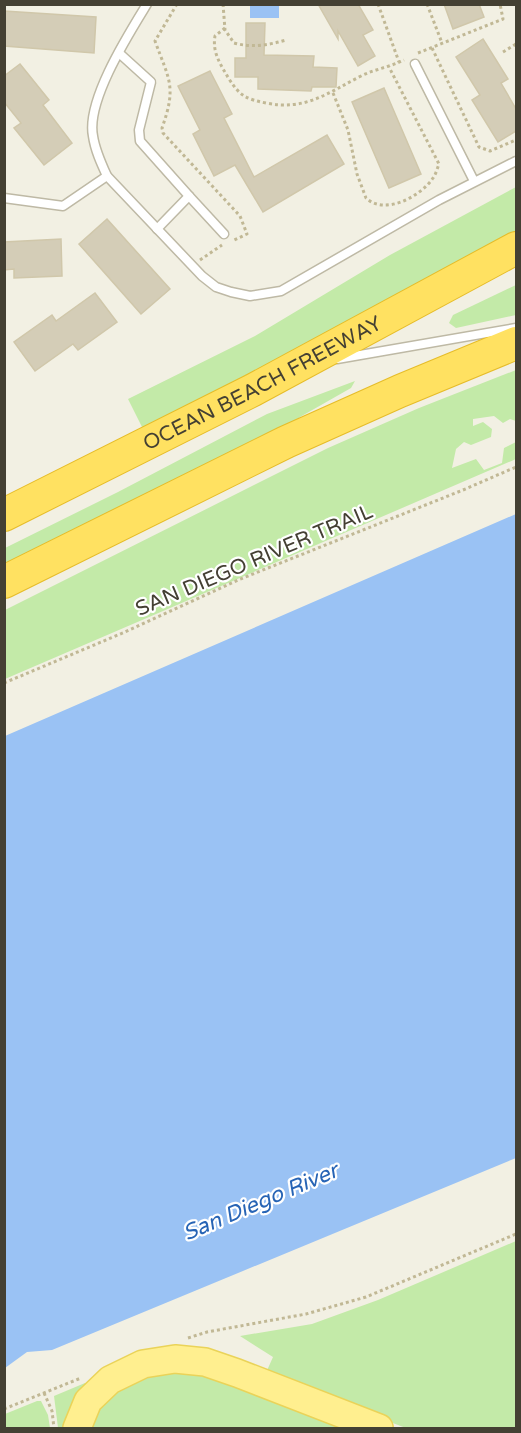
<svg xmlns="http://www.w3.org/2000/svg" width="521" height="1433" font-family="'Varela Round',sans-serif">
<style>
.green{fill:#c3eaa8}
.water{fill:#9ac2f4}
.building{fill:#d4cdb7;stroke:#d0c7aa;stroke-width:1.5}
.lines{fill:none;stroke-linecap:round;stroke-linejoin:round}
.service-casing{stroke:#beb9a5;stroke-width:11}
.primary-casing{stroke:#ead359;stroke-width:30}
.motorway-casing{stroke:#e6bc29;stroke-width:34}
.path{stroke:#c1b895;stroke-width:3;stroke-dasharray:3 3;stroke-linecap:butt}
.service{stroke:#fff;stroke-width:8}
.primary{stroke:#ffef8f;stroke-width:27}
.motorway{stroke:#ffe161;stroke-width:32}
.labels{text-anchor:middle;stroke-width:4.5;stroke-linejoin:round;paint-order:stroke}
.street-label{font-size:21px;fill:#444033;stroke:#fff}
.water-label{font-size:22px;font-style:italic;fill:#2764b5;stroke:#fff}
</style>
<rect width="100%" height="100%" fill="#f2f0e3"/>
<g class="green">
<path d="M 516,187 L 516,232 L 421,285 L 143,429 L 128,399 L 255,336 L 390,255 Z"/>
<path d="M 516,285 L 516,315 L 456,328 L 449,323 L 453,315 Z"/>
<path d="M 516,370 L 516,421 L 510,419 L 503,423 L 494,416 L 473,419 L 473,426 L 483,422 L 492,429 L 491,437 L 471,445 L 464,442 L 456,449 L 452,468 L 476,459 L 484,470 L 502,463 L 504,448 L 516,442 L 516,459 L 5,679 L 5,610 L 328,448 L 419,408 Z"/>
<path d="M 355,381 L 351,388 L 300,417 L 284,430 L 5,570 L 5,548 L 118,492 L 267,414 Z"/>
<path d="M 516,1241 L 516,1428 L 406,1428 L 265,1375 L 273,1357 L 240,1336 L 312,1324 L 378,1300 Z"/>
<path d="M 174,1371 L 205,1375 L 350,1428 L 89,1428 C 108,1385 131,1380 174,1371 Z"/>
<path d="M 85,1383 L 93,1390 L 71,1428 L 58,1428 L 54,1396 Z"/>
<path d="M 37,1401 L 41,1401 L 48,1415 L 50,1428 L 5,1428 L 5,1414 Z"/>
</g>
<g class="water">
<rect x="250" y="5" width="29" height="13"/>
<path d="M 516,514 L 516,1158 L 52,1350 L 27,1352 L 5,1368 L 5,736 Z"/>
</g>
<g class="building">
<path d="M 318,4 L 358,4 L 373,30 L 363,35 L 375,56 L 358,66 L 338,31 L 338,39 Z"/>
<path d="M 444,4 L 479,4 L 484,17 L 453,29 Z"/>
<path d="M 4,11 L 96,17 L 94,53 L 4,46 Z"/>
<path d="M 246,23 L 265,23 L 264,55 L 314,56 L 313,67 L 337,68 L 336,87 L 312,87 L 311,91 L 258,89 L 258,77 L 235,77 L 235,58 L 246,58 Z"/>
<path d="M 483,39 L 508,79 L 501,83 L 516,109 L 516,131 L 498,142 L 472,100 L 480,95 L 456,57 Z"/>
<path d="M 20,64 L 49,100 L 43,105 L 72,143 L 44,165 L 14,128 L 21,123 L 4,102 L 4,76 Z"/>
<path d="M 210,71 L 232,114 L 224,118 L 254,177 L 327,135 L 344,164 L 263,212 L 235,165 L 214,176 L 193,134 L 200,130 L 178,86 Z"/>
<path d="M 384,88 L 421,174 L 389,188 L 352,102 Z"/>
<path d="M 107,219 L 170,289 L 141,314 L 79,244 Z"/>
<path d="M 61,239 L 62,276 L 14,278 L 14,269 L 4,270 L 4,242 Z"/>
<path d="M 95,293 L 117,322 L 78,350 L 73,344 L 35,371 L 14,342 L 52,315 L 56,321 Z"/>
</g>
<g class="lines">
<g class="service-casing">
<g id="service">
<path d="M 147,4 C 128,35 86,101 93,136 C 95,150 101,163 107,176 L 202,276 L 216,287 L 231,292 L 250,296 L 281,291 L 439,200 L 516,161"/>
<path d="M 119,53 L 151,82 L 139,130 L 140,141 L 189,196 L 157,229"/>
<path d="M 415,64 L 474,181"/>
<path d="M 189,196 L 224,234"/>
<path d="M 4,198 L 63,206 L 107,176"/>
<path d="M 337,359 L 516,328"/>
</g>
</g>
<g class="primary-casing">
<path id="primary" d="M 77,1428 L 88,1401 L 110,1380 L 143,1364 L 175,1359 L 205,1362 L 237,1373 L 379,1428"/>
</g>
<g class="motorway-casing">
<g id="motorway">
<path id="s1" d="M 4,515 L 253,390 L 516,248"/>
<path d="M 4,582 L 286,442 L 400,391 L 516,343"/>
</g>
</g>
<g class="path">
<path d="M 177,4 L 155,41 C 169,80 177,86 162,128 L 163,133 L 240,216 L 247,234 L 234,240"/>
<path d="M 223,4 L 225,30 L 234,43 C 252,48 269,45 286,40"/>
<path d="M 378,4 L 399,62"/>
<path d="M 427,4 L 442,43"/>
<path d="M 225,28 L 215,36 C 212,53 221,65 229,79 C 240,96 246,99 266,103 C 305,111 328,93 361,76 C 375,69 390,67 404,60"/>
<path d="M 432,48 L 479,147 L 490,151 L 516,140"/>
<path d="M 503,52 L 516,44"/>
<path d="M 418,53 L 503,19 L 500,4"/>
<path d="M 333,93 L 348,130 L 357,174 L 366,198 C 385,216 421,196 433,178 C 436,174 437,169 439,164 L 389,67"/>
<path d="M 200,260 L 222,245"/>
<path d="M 4,683 L 125,632 L 238,580 L 463,490 L 516,467"/>
<path d="M 188,1338 L 207,1332 L 306,1314 L 366,1297 L 516,1234"/>
<path d="M 44,1393 L 52,1411 L 54,1428"/>
<path d="M 4,1409 L 81,1378"/>
</g>
<use href="#service" class="service"/>
<use href="#primary" class="primary"/>
<use href="#motorway" class="motorway"/>
</g>
<g class="labels">
<g class="street-label">
<text dy="7" stroke="none"><textPath href="#s1" startOffset="290">OCEAN BEACH FREEWAY</textPath></text>
<text transform="translate(254 560) rotate(-23)" y="7">SAN DIEGO RIVER TRAIL</text>
</g>
<g class="water-label">
<text transform="translate(260 1201) rotate(-23)" y="8">San Diego River</text>
</g>
</g>
<rect width="521" height="1433" fill="none" stroke="#444033" stroke-width="12"/>
</svg>
